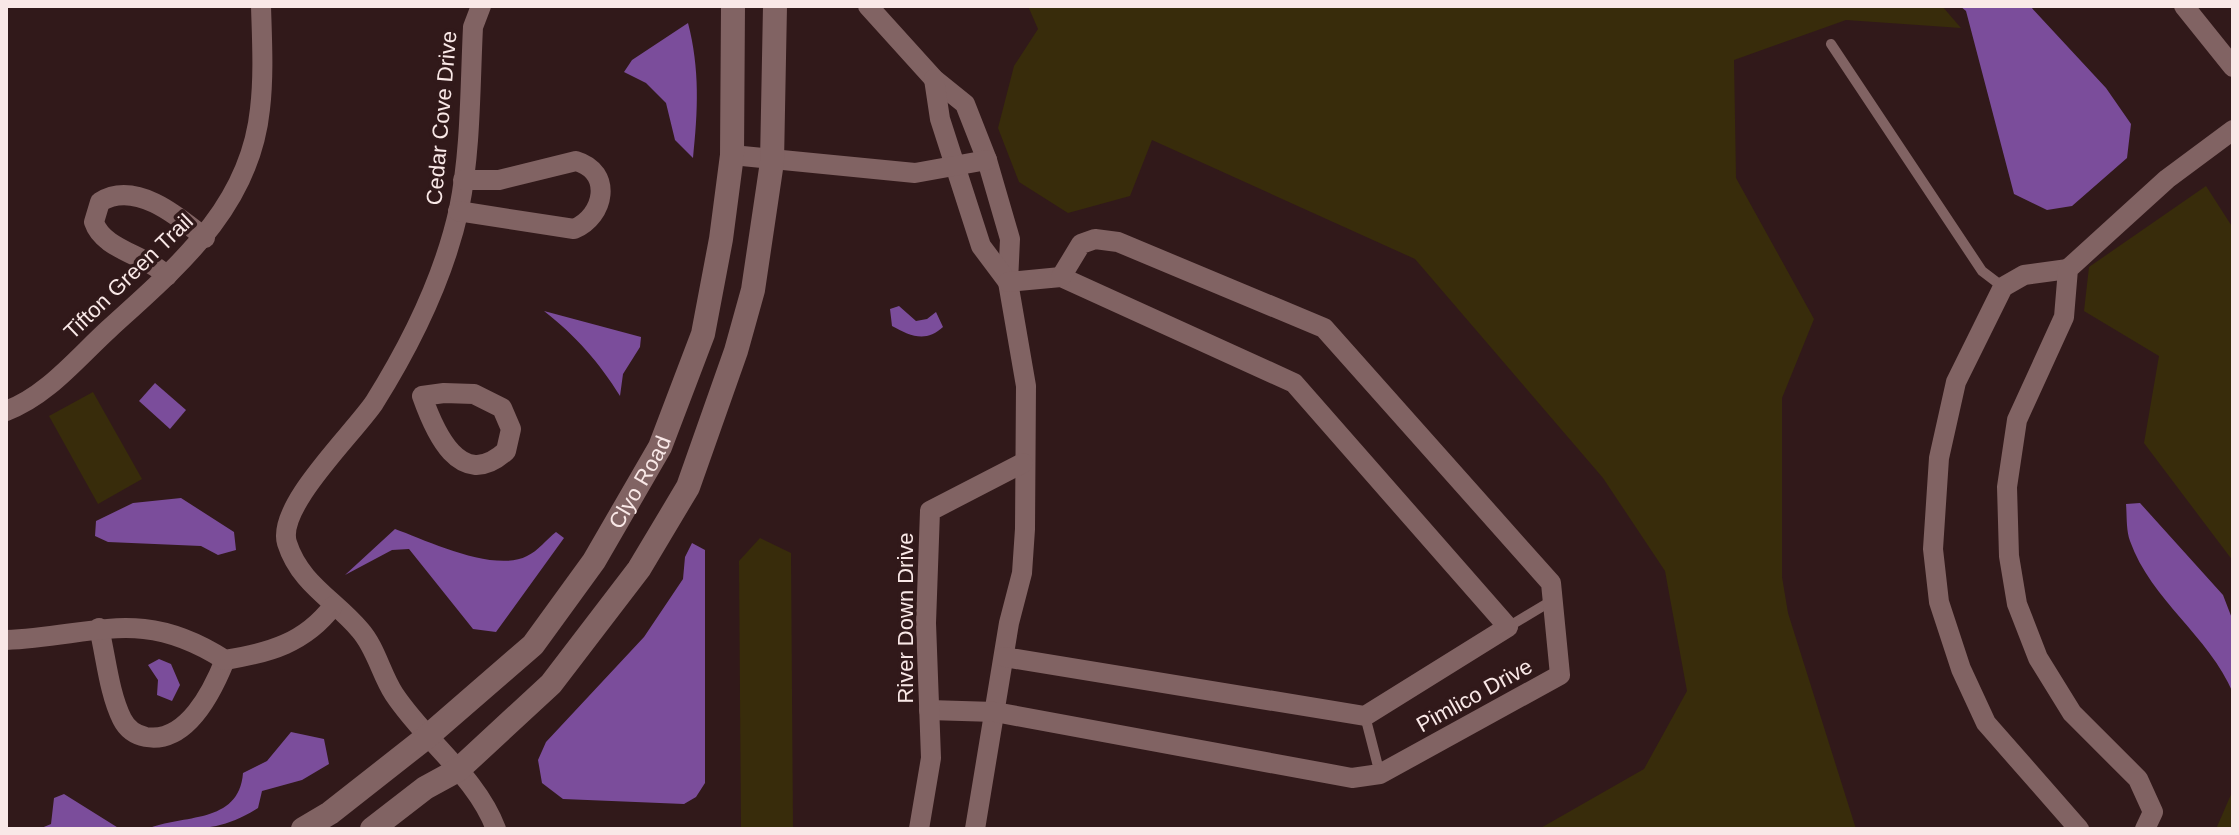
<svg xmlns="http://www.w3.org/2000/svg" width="2239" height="835" font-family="Helvetica,sans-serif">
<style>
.green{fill:#382c0b}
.water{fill:#7b4d9b}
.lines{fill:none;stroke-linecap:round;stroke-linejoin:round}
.service{stroke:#816363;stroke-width:10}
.minor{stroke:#816363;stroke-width:20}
.tertiary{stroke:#816363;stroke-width:24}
.labels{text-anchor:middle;stroke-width:7;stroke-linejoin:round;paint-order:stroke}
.street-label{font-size:22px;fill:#f9e8e7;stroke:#31191a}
</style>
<rect width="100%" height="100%" fill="#31191a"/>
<g class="green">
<path d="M 1028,6 L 1942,6 L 1961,28 L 1846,20 L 1734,60 L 1736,178 L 1814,319 L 1782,398 L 1782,577 L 1788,613 L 1856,829 L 1539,829 L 1644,769 L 1687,691 L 1665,571 L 1603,478 L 1415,259 L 1152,140 L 1130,196 L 1068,213 L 1019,182 L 998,128 L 1014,66 L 1038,29 Z"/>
<path d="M 2206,186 L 2233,228 L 2233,561 L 2144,443 L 2159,356 L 2084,311 L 2089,267 Z"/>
<path d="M 93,392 L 142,479 L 98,504 L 49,416 Z"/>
<path d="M 760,538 L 791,553 L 793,829 L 741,829 L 739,561 Z"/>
<path d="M 2233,790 L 2233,829 L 2216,829 Z"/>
</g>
<g class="water">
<path d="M 1960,6 L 2030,6 L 2106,88 L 2131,124 L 2127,158 L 2072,206 L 2047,210 L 2014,194 L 1966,11 Z"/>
<path d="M 688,23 C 700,69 698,111 693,158 L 675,140 L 666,103 L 646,83 L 624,72 L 632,60 Z"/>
<path d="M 899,306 L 916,321 L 927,319 L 936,312 L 943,327 C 926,343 910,336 892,326 L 890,309 Z"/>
<path d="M 544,311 L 641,337 L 640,347 L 623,374 L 620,396 C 599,362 576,336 544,311 Z"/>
<path d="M 155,383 L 186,410 L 170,429 L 139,401 Z"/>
<path d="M 181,498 L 234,532 L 236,550 L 218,555 L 201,546 L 108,542 L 95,536 L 96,521 L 133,503 Z"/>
<path d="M 2140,503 L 2223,595 L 2233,621 L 2233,693 C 2209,636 2151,600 2130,541 C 2126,530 2127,516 2126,504 Z"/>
<path d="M 395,529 C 428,541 494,573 527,556 C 538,551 547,539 556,532 L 564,538 L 496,632 L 473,629 L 409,549 L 392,550 L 345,575 Z"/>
<path d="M 692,543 L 705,550 L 705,783 L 696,797 L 684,804 L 563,799 L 542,783 L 538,760 L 546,742 L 644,637 L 683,579 L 685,557 Z"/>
<path d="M 159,659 L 171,664 L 180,685 L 172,701 L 157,695 L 158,680 L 148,665 Z"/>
<path d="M 291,732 L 324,739 L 329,764 L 302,780 L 262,791 L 258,808 C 218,833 193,829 147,829 C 182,814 239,825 243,773 L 267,761 Z"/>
<path d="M 64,794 L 120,829 L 39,829 L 51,824 L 54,798 Z"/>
</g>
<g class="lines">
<g class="service">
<path d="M 1831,44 L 1982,271 L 2003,287"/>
<path d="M 1508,627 L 1553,600"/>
<path d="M 1365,716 L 1380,774"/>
</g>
<g class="minor">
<path d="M 481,6 L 473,27 C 470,87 471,150 459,209 C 444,277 411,344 374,403 C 352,435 276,507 287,543 C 300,584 335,600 360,630 C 376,648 381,674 394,694 C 425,741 476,776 496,829"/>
<path d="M 868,6 L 934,79 L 965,104 L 987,160 L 1010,239 L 1008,282 L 1026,386 L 1025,529 L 1022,573 L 1009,623 L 975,829"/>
<path d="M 2184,6 L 2233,67"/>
<path d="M 934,79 L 940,119 L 981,246 L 1008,282"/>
<path d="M 732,155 L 915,173 L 987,160"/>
<path d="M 458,211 L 574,229 C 605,216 613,172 576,161 L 499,180 L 463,180"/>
<path d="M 2068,269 L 2024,275 L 2003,287 L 1956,382 L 1939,458 L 1933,549 L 1939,602 L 1961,669 L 1986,723 L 2079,829"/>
<path d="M 167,276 C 147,255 103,250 94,222 L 100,202 C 135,180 178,216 205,238"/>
<path d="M 444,393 L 474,394 L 502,408 L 511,429 L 506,451 C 460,493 434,430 422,396 Z"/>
<path d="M 6,411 C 47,396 78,357 110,328 C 178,266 250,207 260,109 C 264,75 262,40 261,6"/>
<path d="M 99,628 C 106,657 109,693 122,719 C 127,729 136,735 146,737 C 187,744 213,690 225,660"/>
<path d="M 6,640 C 96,636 141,606 225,660 C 269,653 305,643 333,606"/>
<path d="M 1004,657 L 1365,716 L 1508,627 L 1294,383 L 1061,277 L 1008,282"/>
<path d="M 929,710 L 995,712 L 1352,778 L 1380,774 L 1560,675 L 1551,583 L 1324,328 L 1118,242 L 1095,239 L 1081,244 L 1061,277"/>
<path d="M 919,829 L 931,758 L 926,623 L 930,511 L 1023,463"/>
<path d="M 2145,829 L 2153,812 L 2138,779 L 2072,713 L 2038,658 L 2017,604 L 2009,556 L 2007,487 L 2017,420 L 2064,317 L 2068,269 L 2167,179 L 2233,130"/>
</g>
<g class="tertiary">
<path id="s1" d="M 303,829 L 330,813 L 428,736 L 533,645 L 594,561 L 660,447 L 703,334 L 721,239 L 732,155 L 733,6"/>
<path d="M 372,829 L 425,788 L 458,770 L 551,684 L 639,569 L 688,487 L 736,351 L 753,290 L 772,162 L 775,6"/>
</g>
</g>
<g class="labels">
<g class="street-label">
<text transform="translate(441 118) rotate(-85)" y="8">Cedar Cove Drive</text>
<text transform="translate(128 276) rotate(-44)" y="8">Tifton Green Trail</text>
<text dy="8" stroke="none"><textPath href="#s1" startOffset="490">Clyo Road</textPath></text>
<text transform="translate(905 618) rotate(-90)" y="8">River Down Drive</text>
<text transform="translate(1474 695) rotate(-29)" y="8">Pimlico Drive</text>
</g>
</g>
<rect width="2239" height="835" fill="none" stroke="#f9e8e7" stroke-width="16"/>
</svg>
